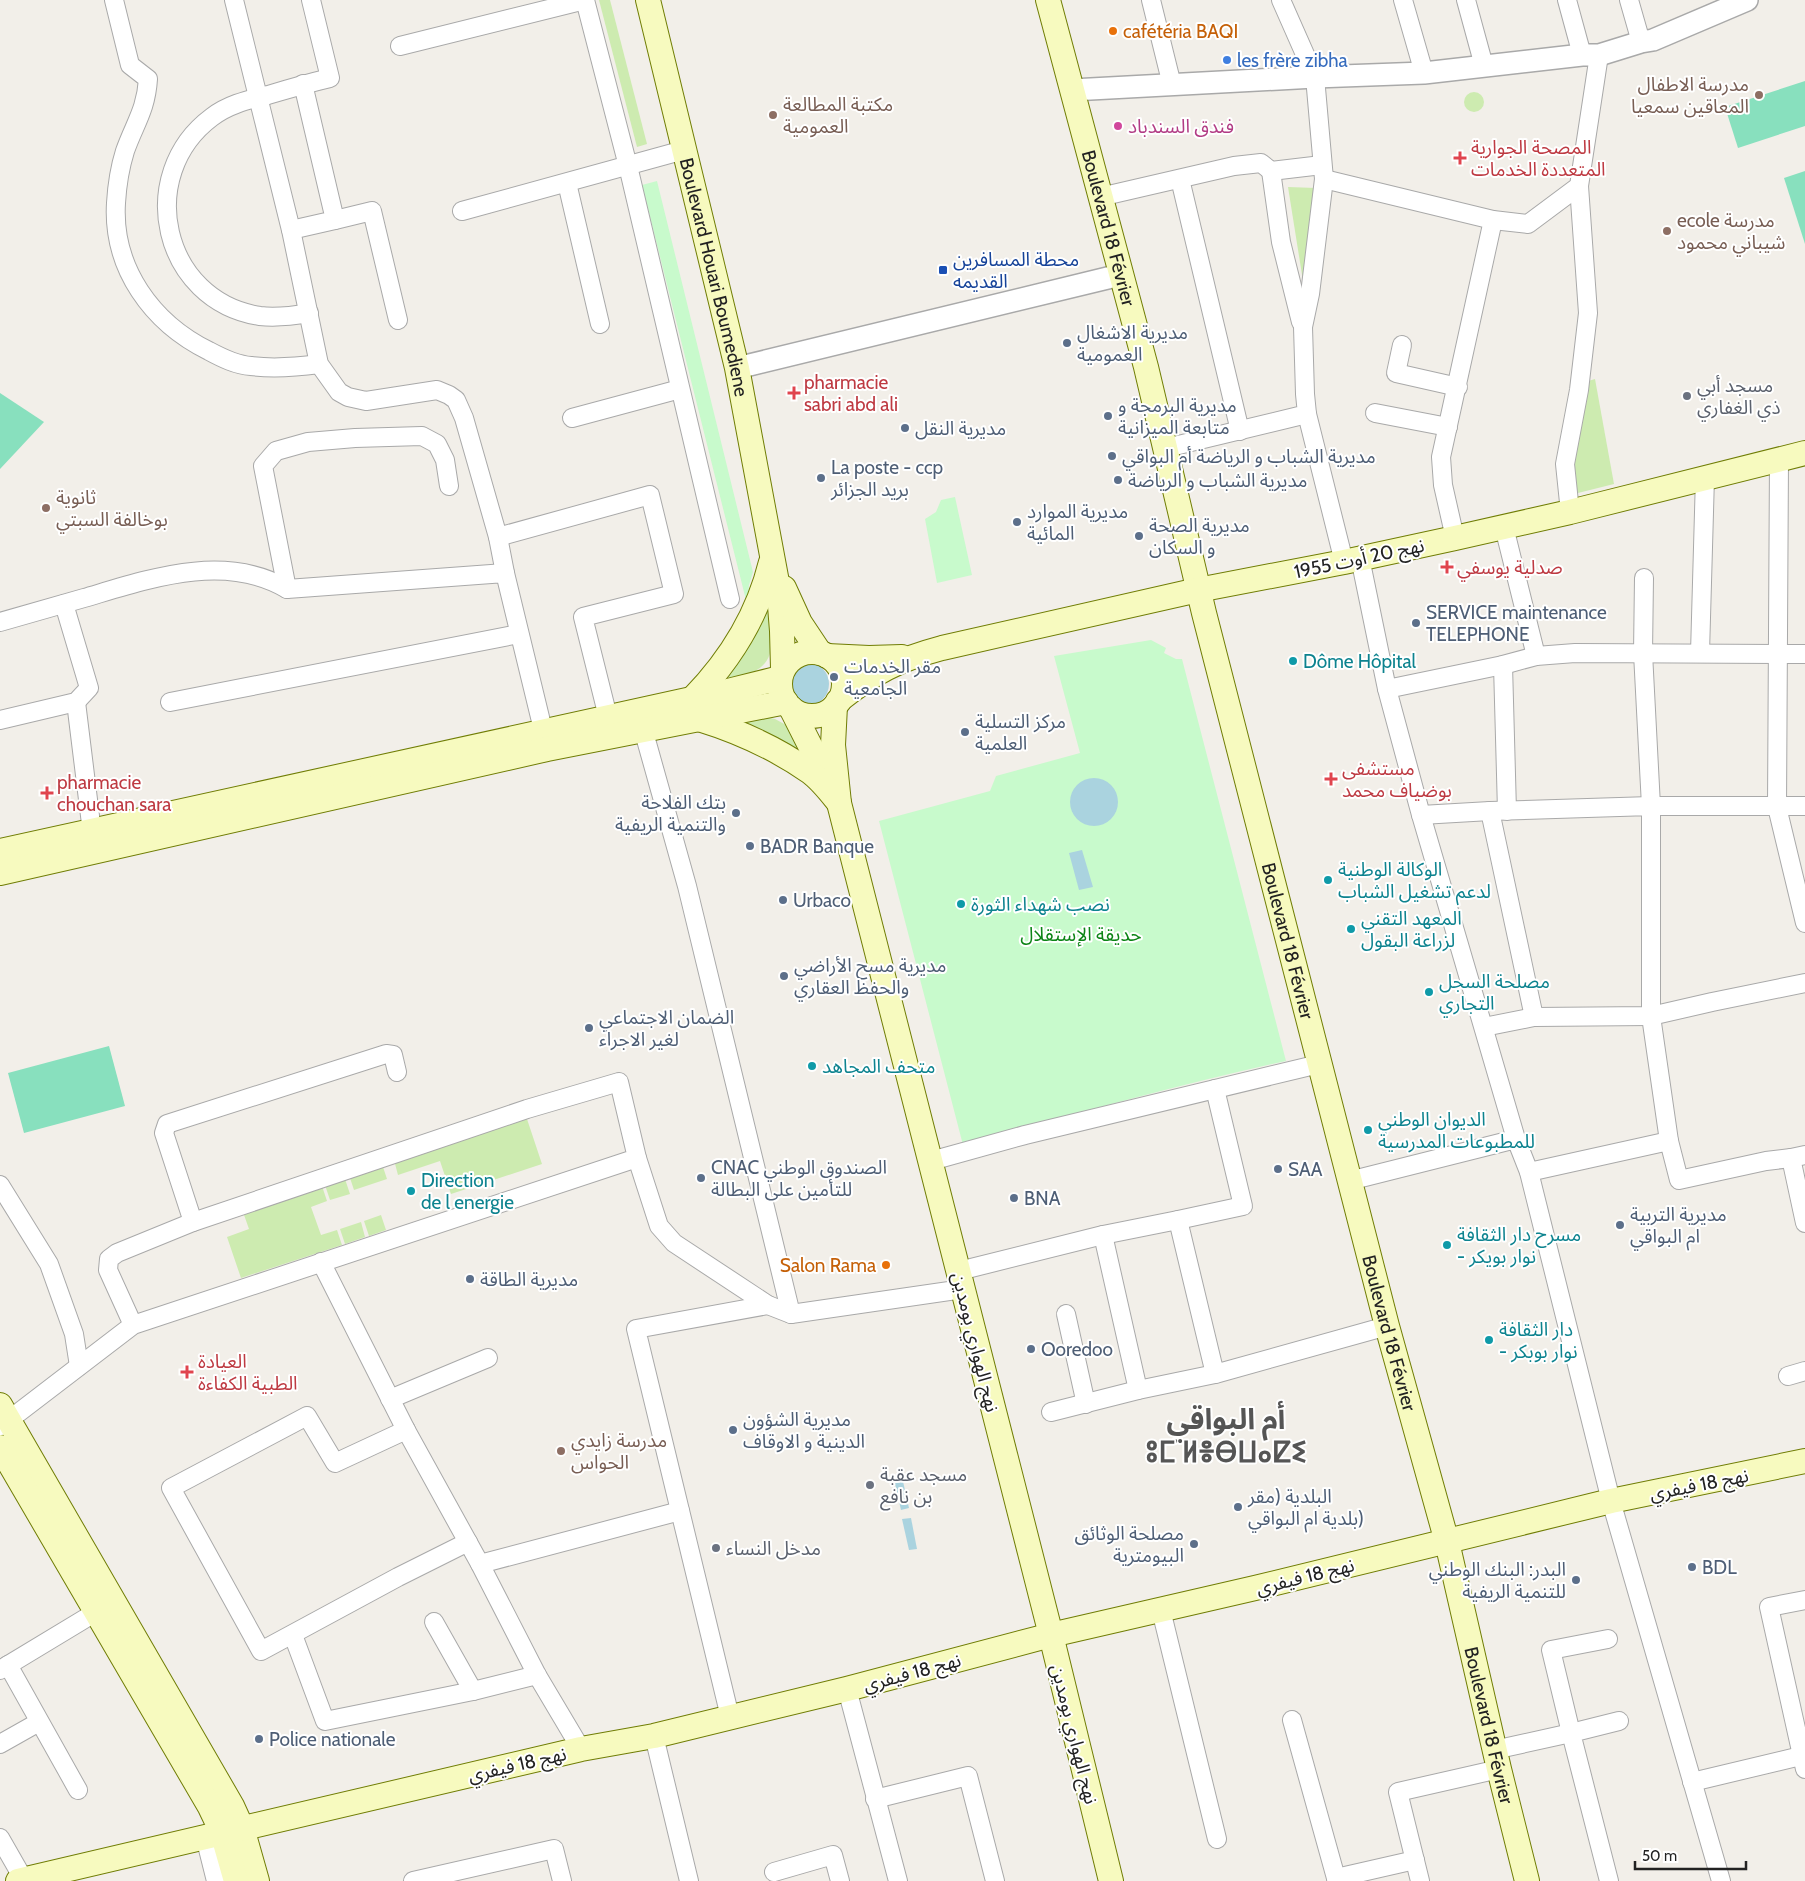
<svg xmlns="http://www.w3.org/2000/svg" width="1805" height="1881" font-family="Cabin,'Noto Sans Arabic','Noto Sans Tifinagh',sans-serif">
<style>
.grass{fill:#cdebb0}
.park{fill:#c8facc}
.pitch{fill:#88e0be}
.water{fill:#aad3df}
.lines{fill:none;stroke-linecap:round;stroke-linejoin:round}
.minor-casing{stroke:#a9a9a9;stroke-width:20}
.tertiary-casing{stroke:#a9a9a9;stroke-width:24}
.secondary-casing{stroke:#707d05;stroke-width:26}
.minor{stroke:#fff;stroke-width:18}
.tertiary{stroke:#fff;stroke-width:21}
.secondary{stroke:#f7fabf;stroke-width:24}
.food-dot{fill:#e8710a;stroke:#fff;stroke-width:2}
.shop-dot{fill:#3f7fe0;stroke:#fff;stroke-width:2}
.education-dot{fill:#8d6e63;stroke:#fff;stroke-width:2}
.hotel-dot{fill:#d1479c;stroke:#fff;stroke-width:2}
.health-dot{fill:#e0444e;stroke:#fff;stroke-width:2}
.transit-dot{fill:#1a4fb4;stroke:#fff;stroke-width:2}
.service-dot{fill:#5c6f8a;stroke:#fff;stroke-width:2}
.worship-dot{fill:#6b7280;stroke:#fff;stroke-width:2}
.culture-dot{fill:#0f9aa8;stroke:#fff;stroke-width:2}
.labels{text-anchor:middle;stroke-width:4;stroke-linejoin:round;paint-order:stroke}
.food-label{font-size:19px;fill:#c56008;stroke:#fff;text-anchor:start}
.shop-label{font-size:19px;fill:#366cbe;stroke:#fff;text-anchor:start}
.education-label{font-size:19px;fill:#785e54;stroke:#fff;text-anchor:start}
.hotel-label{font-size:19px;fill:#b23c85;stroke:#fff;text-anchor:start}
.health-label{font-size:19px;fill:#be3a42;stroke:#fff;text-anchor:start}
.street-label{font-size:19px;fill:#222;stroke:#fff}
.transit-label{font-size:19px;fill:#164399;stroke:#fff;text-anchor:start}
.service-label{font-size:19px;fill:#4e5e75;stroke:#fff;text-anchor:start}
.worship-label{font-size:19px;fill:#5b616d;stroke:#fff;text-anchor:start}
.culture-label{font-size:19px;fill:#0d838f;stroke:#fff;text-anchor:start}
.park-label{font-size:19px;fill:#0c8416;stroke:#fff}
.town-label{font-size:29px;font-weight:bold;fill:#555;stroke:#fff}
</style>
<rect width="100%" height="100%" fill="#f2efe9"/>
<g class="grass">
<path d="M 599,0 L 610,0 L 647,144 L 637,147 Z"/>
<circle cx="1474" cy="102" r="10"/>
<path d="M 1288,187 L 1316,188 L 1303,281 Z"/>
<path d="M 1595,379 L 1614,484 L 1574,494 L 1570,464 L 1585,382 Z"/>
<path d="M 769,597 C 770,614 777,650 765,663 C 756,674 738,678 725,682 L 741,657 Z"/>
<path d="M 762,716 L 775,719 L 790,727 L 814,764 L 736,718 Z"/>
<path d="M 526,1116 L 542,1164 L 451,1194 L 440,1161 L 398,1175 L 394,1160 Z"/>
<path d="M 382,1164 L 387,1179 L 354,1190 L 349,1175 Z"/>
<path d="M 345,1179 L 350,1194 L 330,1200 L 325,1185 Z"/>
<path d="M 322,1186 L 327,1201 L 311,1207 L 321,1235 L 337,1230 L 342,1245 L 241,1278 L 227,1237 L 249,1229 L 243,1212 Z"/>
<path d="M 381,1215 L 386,1230 L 369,1236 L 364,1221 Z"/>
<path d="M 361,1222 L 365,1237 L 345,1244 L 340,1229 Z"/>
</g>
<g class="park">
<path d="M 657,181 L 753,572 L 749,585 L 747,604 L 642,185 Z"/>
<path d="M 955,497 L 972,575 L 937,583 L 925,519 L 936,512 L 941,500 Z"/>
<path d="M 1151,640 L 1166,648 L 1164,653 L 1176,659 L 1182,659 L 1286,1061 C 1177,1085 1070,1115 963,1145 L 879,821 L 990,791 L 996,776 L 1080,753 L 1054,656 Z"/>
</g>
<g class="pitch">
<path d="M 1805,81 L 1805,126 L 1738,148 L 1725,107 Z"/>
<path d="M 1805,171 L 1805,244 L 1784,178 Z"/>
<path d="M 0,393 L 44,422 L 0,469 Z"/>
<path d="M 109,1046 L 125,1106 L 24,1133 L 8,1073 Z"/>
</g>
<g class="water">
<circle cx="807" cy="684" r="22"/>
<circle cx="1094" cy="802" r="24"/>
<path d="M 1082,850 L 1093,887 L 1079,890 L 1069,853 Z"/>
<path d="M 902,1477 L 909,1508 L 901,1510 L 894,1479 Z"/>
<path d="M 911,1518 L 917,1549 L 909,1550 L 902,1519 Z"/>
</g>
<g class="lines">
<g class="minor-casing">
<g id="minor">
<path d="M 114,0 L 130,65 L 148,79 C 146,110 135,123 125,151 C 120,167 117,186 116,203 C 112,268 152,323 209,351 C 222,358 236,365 251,366 C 274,369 297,367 319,364"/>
<path d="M 234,0 L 291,230 L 319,364 L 339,392 L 348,397 L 366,401 L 437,390 L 449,395 L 456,400 L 464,418 L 498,537 L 505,573"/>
<path d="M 585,0 L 628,166 L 730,599"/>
<path d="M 1151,0 L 1172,85"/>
<path d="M 1403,0 L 1424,73"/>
<path d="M 1466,0 L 1484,66"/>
<path d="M 1567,0 L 1582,55"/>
<path d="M 1629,0 L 1641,42"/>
<path d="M 400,46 L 585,0"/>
<path d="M 1271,171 L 1281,242 L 1301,322"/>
<path d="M 1180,179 L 1240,431"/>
<path d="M 1324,179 L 1493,220 L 1528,224 L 1579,186 L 1599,55"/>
<path d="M 567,183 L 600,324"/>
<path d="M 1100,197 L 1234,166 L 1261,163 L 1271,171 L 1322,165"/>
<path d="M 462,211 L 684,150"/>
<path d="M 335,220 L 372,211 L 398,320"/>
<path d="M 291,230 L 335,220 L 303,84"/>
<path d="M 309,313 C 292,316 276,318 260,316 C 162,301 134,175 212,117 C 229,104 248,100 268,95 C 288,89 309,83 330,78 L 311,0"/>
<path d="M 1402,345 L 1396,373 L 1458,387"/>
<path d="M 1375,413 L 1448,427"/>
<path d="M 1307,414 L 1344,562"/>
<path d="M 572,418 L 680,389"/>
<path d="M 1166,448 L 1307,414 L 1305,394 L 1303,327 L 1310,294 L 1324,179 L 1315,77 L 1281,0"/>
<path d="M 1779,459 L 1777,807 L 1805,923"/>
<path d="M 1570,512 L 1565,464 L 1579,390 L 1588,313 L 1579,186"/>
<path d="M 1504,527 L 1536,656"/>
<path d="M 498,537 L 650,495 L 674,594 L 583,617 L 608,717"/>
<path d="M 1455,538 L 1443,485 L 1441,457 L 1493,220"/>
<path d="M 1360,558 L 1387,689 L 1421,815 L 1516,1139 L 1529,1172 L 1611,1501 L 1721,1881"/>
<path d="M 1644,578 L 1643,653 L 1651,806 L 1805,806"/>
<path d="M 287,589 L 263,466 L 276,451 L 308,442 L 355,438 L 422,436 L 437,444 L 445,460 L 449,486"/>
<path d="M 0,622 C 28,614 56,606 84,598 C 149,579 224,552 287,589 L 505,573 L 546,742"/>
<path d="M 1700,653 L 1705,477"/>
<path d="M 1503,665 L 1507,811"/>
<path d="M 1387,689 L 1503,665 L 1536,656 L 1575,653 L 1805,654"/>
<path d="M 76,702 L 92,832"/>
<path d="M 170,702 L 519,634"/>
<path d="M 0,720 L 76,702 L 89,688 L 64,604"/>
<path d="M 643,729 L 687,886 L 791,1314"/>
<path d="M 1421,815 L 1490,811 L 1534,1017"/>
<path d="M 1484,1027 L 1534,1017 L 1651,1016 L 1651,806 L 1490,811"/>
<path d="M 1669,1141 L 1651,1016 L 1712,1002 L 1805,983"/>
<path d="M 1805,1155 L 1791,1158 L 1805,1223"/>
<path d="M 637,1158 L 659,1226 L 674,1243 L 768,1305 L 791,1314 L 963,1289"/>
<path d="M 931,1161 L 1025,1135 L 1319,1064"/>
<path d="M 1529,1172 L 1669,1141 L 1679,1180 L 1766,1161 L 1791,1158"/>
<path d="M 1349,1181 L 1516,1139"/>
<path d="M 0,1185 L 49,1264 L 74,1334 L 79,1366"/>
<path d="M 1178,1220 L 1243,1206 L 1215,1089"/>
<path d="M 193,1222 L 164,1133 L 167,1124 L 386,1054 L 393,1055 L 397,1072"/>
<path d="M 1103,1235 L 1138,1390 L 1215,1374"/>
<path d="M 321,1262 L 406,1430 L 480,1564 L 537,1675 L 581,1749"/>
<path d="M 959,1271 L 1103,1235 L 1178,1220 L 1215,1374 L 1387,1326"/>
<path d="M 1066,1314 L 1086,1404"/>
<path d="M 1788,1376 L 1805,1371"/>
<path d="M 390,1399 L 488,1358"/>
<path d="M 1051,1412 L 1138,1390"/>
<path d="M 1,1426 L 133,1325 L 637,1158 L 619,1082 L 527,1109 L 193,1222 L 117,1253 L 109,1259 L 108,1270 L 133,1325"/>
<path d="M 406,1430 L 335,1463 L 307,1416 L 171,1488 L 261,1651 L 398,1577 L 468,1542"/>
<path d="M 480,1564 L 680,1511"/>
<path d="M 1805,1600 L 1769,1607 L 1805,1769"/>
<path d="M 1161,1610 L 1217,1839"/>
<path d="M 434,1622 L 473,1691"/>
<path d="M 293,1635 L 325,1721 L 473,1691 L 537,1675"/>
<path d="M 8,1665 L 78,1790"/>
<path d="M 0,1670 L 96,1612"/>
<path d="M 847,1689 L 898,1881"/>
<path d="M 730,1717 L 636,1329 L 768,1305"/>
<path d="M 1292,1720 L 1336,1878"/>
<path d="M 654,1736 L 689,1881"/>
<path d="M 0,1744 L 39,1722"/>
<path d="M 1494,1750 L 1571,1733 L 1551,1650 L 1608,1639"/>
<path d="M 1692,1782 L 1805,1755"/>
<path d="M 875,1799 L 968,1776 L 995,1881"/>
<path d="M 205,1837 L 216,1881"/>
<path d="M 0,1838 L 24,1880"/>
<path d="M 774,1872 L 833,1855 L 840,1881"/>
<path d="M 413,1881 L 554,1849 L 562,1881"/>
<path d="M 1337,1881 L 1336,1878 L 1415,1860"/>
<path d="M 1420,1881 L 1398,1792 L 1499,1769"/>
<path d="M 1609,1881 L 1571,1733 L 1619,1721"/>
</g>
</g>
<g class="tertiary-casing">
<g id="tertiary">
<path d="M 1072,90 L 1315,77 L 1424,73 L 1582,55 L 1599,55 L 1641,42 L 1653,40 L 1747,0"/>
<path d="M 737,368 L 1120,275"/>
</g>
</g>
<g class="secondary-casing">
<g id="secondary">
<path id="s1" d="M 648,0 L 737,368 L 779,593 L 782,631 L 783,669"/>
<path id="s2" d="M 1048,0 L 1146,367 L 1204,613 L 1387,1326 L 1447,1542 L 1499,1769 L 1527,1881"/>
<path d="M 784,588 L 800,623 L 820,653"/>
<circle cx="812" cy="684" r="32"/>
<path d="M 827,656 L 869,658 L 902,657"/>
<path d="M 693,698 C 731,659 758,615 771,562"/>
<path d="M 838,701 C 874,672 897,660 942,648 L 1198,590 L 1344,562 L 1455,538 L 1570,512 L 1805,453"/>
<path d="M 835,706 L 833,745 L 839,803 L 1051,1635 L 1111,1881"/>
<path d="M 791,708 L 830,785"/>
<path d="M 699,719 C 738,731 776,748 810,772 C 821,780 830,792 839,803"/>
<path d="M 0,851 L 728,691 L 780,678"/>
<path d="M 0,873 L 547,749 L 786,702"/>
<path d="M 0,1405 L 232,1806 L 242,1828 L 257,1881"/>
<path d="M 0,1447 L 210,1807 L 222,1832 L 236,1881"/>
<path d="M 18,1881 L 581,1749 L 654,1736 L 847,1689 L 1051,1635 L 1255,1588 L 1611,1501 L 1805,1461"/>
</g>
</g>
<use href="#minor" class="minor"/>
<use href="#tertiary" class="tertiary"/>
<use href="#secondary" class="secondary"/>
</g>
<g class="food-dot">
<circle cx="1113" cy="31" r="5"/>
<circle cx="886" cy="1265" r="5"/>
</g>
<circle class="shop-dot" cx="1227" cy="60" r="5"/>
<g class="education-dot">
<circle cx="1759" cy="95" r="5"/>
<circle cx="773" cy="115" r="5"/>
<circle cx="1667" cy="231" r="5"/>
<circle cx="46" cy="508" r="5"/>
<circle cx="561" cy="1451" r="5"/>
</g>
<circle class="hotel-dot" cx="1118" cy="126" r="5"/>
<g class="health-dot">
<path d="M1457.5 150.5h5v5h5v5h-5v5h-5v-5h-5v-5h5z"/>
<path d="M791.5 385.5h5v5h5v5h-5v5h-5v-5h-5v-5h5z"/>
<path d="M1444.5 559.5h5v5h5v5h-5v5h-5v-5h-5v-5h5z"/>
<path d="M1328.5 771.5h5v5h5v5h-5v5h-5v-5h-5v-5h5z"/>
<path d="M44.5 785.5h5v5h5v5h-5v5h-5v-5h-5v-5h5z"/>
<path d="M184.5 1364.5h5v5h5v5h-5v5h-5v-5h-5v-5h5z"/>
</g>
<rect class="transit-dot" x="938" y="265" width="10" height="10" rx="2.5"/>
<g class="service-dot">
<circle cx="1067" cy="343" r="5"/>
<circle cx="1108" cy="416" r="5"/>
<circle cx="905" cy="428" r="5"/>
<circle cx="1112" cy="456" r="5"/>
<circle cx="821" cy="478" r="5"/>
<circle cx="1118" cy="480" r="5"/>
<circle cx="1017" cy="522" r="5"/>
<circle cx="1139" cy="536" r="5"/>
<circle cx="1416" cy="623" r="5"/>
<circle cx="834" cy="677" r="5"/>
<circle cx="965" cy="732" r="5"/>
<circle cx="736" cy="813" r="5"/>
<circle cx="750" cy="846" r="5"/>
<circle cx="783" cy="900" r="5"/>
<circle cx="784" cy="976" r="5"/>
<circle cx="589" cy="1028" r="5"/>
<circle cx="1278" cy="1169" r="5"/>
<circle cx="701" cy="1178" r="5"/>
<circle cx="1014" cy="1198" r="5"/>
<circle cx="1620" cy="1225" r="5"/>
<circle cx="470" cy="1279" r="5"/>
<circle cx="1031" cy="1349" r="5"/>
<circle cx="733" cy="1430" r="5"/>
<circle cx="1238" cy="1507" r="5"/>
<circle cx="1194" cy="1544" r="5"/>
<circle cx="1692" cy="1567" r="5"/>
<circle cx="1576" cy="1580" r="5"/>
<circle cx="259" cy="1739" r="5"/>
</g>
<g class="worship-dot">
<circle cx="1687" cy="396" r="5"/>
<circle cx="870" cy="1485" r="5"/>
<circle cx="716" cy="1548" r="5"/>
</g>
<g class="culture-dot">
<circle cx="1293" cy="661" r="5"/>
<circle cx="1328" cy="880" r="5"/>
<circle cx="961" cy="904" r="5"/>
<circle cx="1351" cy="929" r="5"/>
<circle cx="1429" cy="992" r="5"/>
<circle cx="812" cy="1066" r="5"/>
<circle cx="1368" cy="1130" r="5"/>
<circle cx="411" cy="1191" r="5"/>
<circle cx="1447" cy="1245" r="5"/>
<circle cx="1489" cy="1340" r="5"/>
</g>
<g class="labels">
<g class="food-label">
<text x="1123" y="38">cafétéria BAQI</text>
<text x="876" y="1272" text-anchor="end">Salon Rama</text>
</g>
<g class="shop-label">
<text x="1237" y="67">les frère zibha</text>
</g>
<g class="education-label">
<text x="1749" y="91" text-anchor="end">مدرسة الاطفال<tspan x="1749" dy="22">المعاقين سمعيا</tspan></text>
<text x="783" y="111">مكتبة المطالعة<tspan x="783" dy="22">العمومية</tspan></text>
<text x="1677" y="227">ecole مدرسة<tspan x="1677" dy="22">شيباني محمود</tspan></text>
<text x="56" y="504">ثانوية<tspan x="56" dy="22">بوخالفة السبتي</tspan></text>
<text x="571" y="1447">مدرسة زايدي<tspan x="571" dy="22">الحواس</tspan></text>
</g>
<g class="hotel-label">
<text x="1128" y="133">فندق السندباد</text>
</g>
<g class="health-label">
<text x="1471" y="154">المصحة الجوارية<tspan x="1471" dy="22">المتعددة الخدمات</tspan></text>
<text x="804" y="389">pharmacie<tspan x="804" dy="22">sabri abd ali</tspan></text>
<text x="1457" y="574">صدلية يوسفي</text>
<text x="1342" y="775">مستشفى<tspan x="1342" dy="22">بوضياف محمد</tspan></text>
<text x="57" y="789">pharmacie<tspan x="57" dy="22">chouchan sara</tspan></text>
<text x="198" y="1368">العيادة<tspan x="198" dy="22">الطبية الكفاءة</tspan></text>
</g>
<g class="street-label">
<text dy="7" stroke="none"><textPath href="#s2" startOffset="236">Boulevard 18 Février</textPath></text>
<text dy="7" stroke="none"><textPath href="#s1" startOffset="285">Boulevard Houari Boumediene</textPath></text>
<text transform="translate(1359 558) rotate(-12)" y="7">نهج 20 أوت 1955</text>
<text dy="7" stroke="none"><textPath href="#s2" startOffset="971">Boulevard 18 Février</textPath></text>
<text dy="7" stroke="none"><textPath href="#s2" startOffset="1376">Boulevard 18 Février</textPath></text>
<text transform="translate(976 1342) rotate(76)" y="7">نهج الهواري بومدين</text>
<text transform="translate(1699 1484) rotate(-11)" y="7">نهج 18 فيفري</text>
<text transform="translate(1305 1576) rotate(-14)" y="7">نهج 18 فيفري</text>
<text transform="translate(912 1672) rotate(-15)" y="7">نهج 18 فيفري</text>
<text dy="7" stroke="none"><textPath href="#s2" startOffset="1781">Boulevard 18 Février</textPath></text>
<text transform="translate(1075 1734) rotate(76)" y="7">نهج الهواري بومدين</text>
<text transform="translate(517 1764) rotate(-13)" y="7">نهج 18 فيفري</text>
</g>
<g class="transit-label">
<text x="953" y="266">محطة المسافرين<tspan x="953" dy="22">القديمه</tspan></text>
</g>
<g class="service-label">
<text x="1077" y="339">مديرية الاشغال<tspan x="1077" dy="22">العمومية</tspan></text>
<text x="1118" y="412">مديرية البرمجة و<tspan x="1118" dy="22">متابعة الميزانية</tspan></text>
<text x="915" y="435">مديرية النقل</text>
<text x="1122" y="463">مديرية الشباب و الرياضة أم البواقي</text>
<text x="831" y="474">La poste - ccp<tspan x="831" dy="22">بريد الجزائر</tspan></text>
<text x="1128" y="487">مديرية الشباب و الرياضة</text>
<text x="1027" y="518">مديرية الموارد<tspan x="1027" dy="22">المائية</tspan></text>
<text x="1149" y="532">مديرية الصحة<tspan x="1149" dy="22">و السكان</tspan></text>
<text x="1426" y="619">SERVICE maintenance<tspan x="1426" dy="22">TELEPHONE</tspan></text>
<text x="844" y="673">مقر الخدمات<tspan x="844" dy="22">الجامعية</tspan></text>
<text x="975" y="728">مركز التسلية<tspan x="975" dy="22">العلمية</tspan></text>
<text x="726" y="809" text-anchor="end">بتك الفلاحة<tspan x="726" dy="22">والتنمية الريفية</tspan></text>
<text x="760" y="853">BADR Banque</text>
<text x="793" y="907">Urbaco</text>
<text x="794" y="972">مديرية مسح الأراضي<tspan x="794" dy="22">والحفظ العقاري</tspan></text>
<text x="599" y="1024">الضمان الاجتماعي<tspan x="599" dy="22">لغير الاجراء</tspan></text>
<text x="711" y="1174">CNAC الصندوق الوطني<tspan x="711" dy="22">للتأمين على البطالة</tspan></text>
<text x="1288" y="1176">SAA</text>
<text x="1024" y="1205">BNA</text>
<text x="1630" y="1221">مديرية التربية<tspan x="1630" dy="22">ام البواقي</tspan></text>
<text x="480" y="1286">مديرية الطاقة</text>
<text x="1041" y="1356">Ooredoo</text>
<text x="743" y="1426">مديرية الشؤون<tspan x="743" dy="22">الدينية و الاوقاف</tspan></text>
<text x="1248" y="1503">البلدية (مقر<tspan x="1248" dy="22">بلدية ام البواقي)</tspan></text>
<text x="1184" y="1540" text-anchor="end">مصلحة الوثائق<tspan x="1184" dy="22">البيومترية</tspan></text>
<text x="1702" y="1574">BDL</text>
<text x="1566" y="1576" text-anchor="end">البدر: البنك الوطني<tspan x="1566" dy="22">للتنمية الريفية</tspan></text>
<text x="269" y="1746">Police nationale</text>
</g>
<g class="worship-label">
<text x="1697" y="392">مسجد أبي<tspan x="1697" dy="22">ذي الغفاري</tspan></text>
<text x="880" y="1481">مسجد عقبة<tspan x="880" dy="22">بن نافع</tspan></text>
<text x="726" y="1555">مدخل النساء</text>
</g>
<g class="culture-label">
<text x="1303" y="668">Dôme Hôpital</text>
<text x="1338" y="876">الوكالة الوطنية<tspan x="1338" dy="22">لدعم تشغيل الشباب</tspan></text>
<text x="971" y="911">نصب شهداء الثورة</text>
<text x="1361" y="925">المعهد التقني<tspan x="1361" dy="22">لزراعة البقول</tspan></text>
<text x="1439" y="988">مصلحة السجل<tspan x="1439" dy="22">التجاري</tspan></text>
<text x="822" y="1073">متحف المجاهد</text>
<text x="1378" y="1126">الديوان الوطني<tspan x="1378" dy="22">للمطبوعات المدرسية</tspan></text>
<text x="421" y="1187">Direction<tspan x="421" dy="22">de l energie</tspan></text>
<text x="1457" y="1241">مسرح دار الثقافة<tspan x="1457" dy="22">- نوار بويكر</tspan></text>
<text x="1499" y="1336">دار الثقافة<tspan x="1499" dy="22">- نوار بوبكر</tspan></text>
</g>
<g class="park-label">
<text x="1081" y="941">حديقة الإستقلال</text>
</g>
<g class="town-label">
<text x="1226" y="1429">أم البواقي<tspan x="1226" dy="33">ⵓⵎ ⵍⴻⴱⵡⴰⵇⵉ</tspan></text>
</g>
</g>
<path d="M1635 1861v8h111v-8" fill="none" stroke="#222222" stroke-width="2.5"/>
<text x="1642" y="1861" font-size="15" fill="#222222" stroke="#ffffff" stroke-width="4" paint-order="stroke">50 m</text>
</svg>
